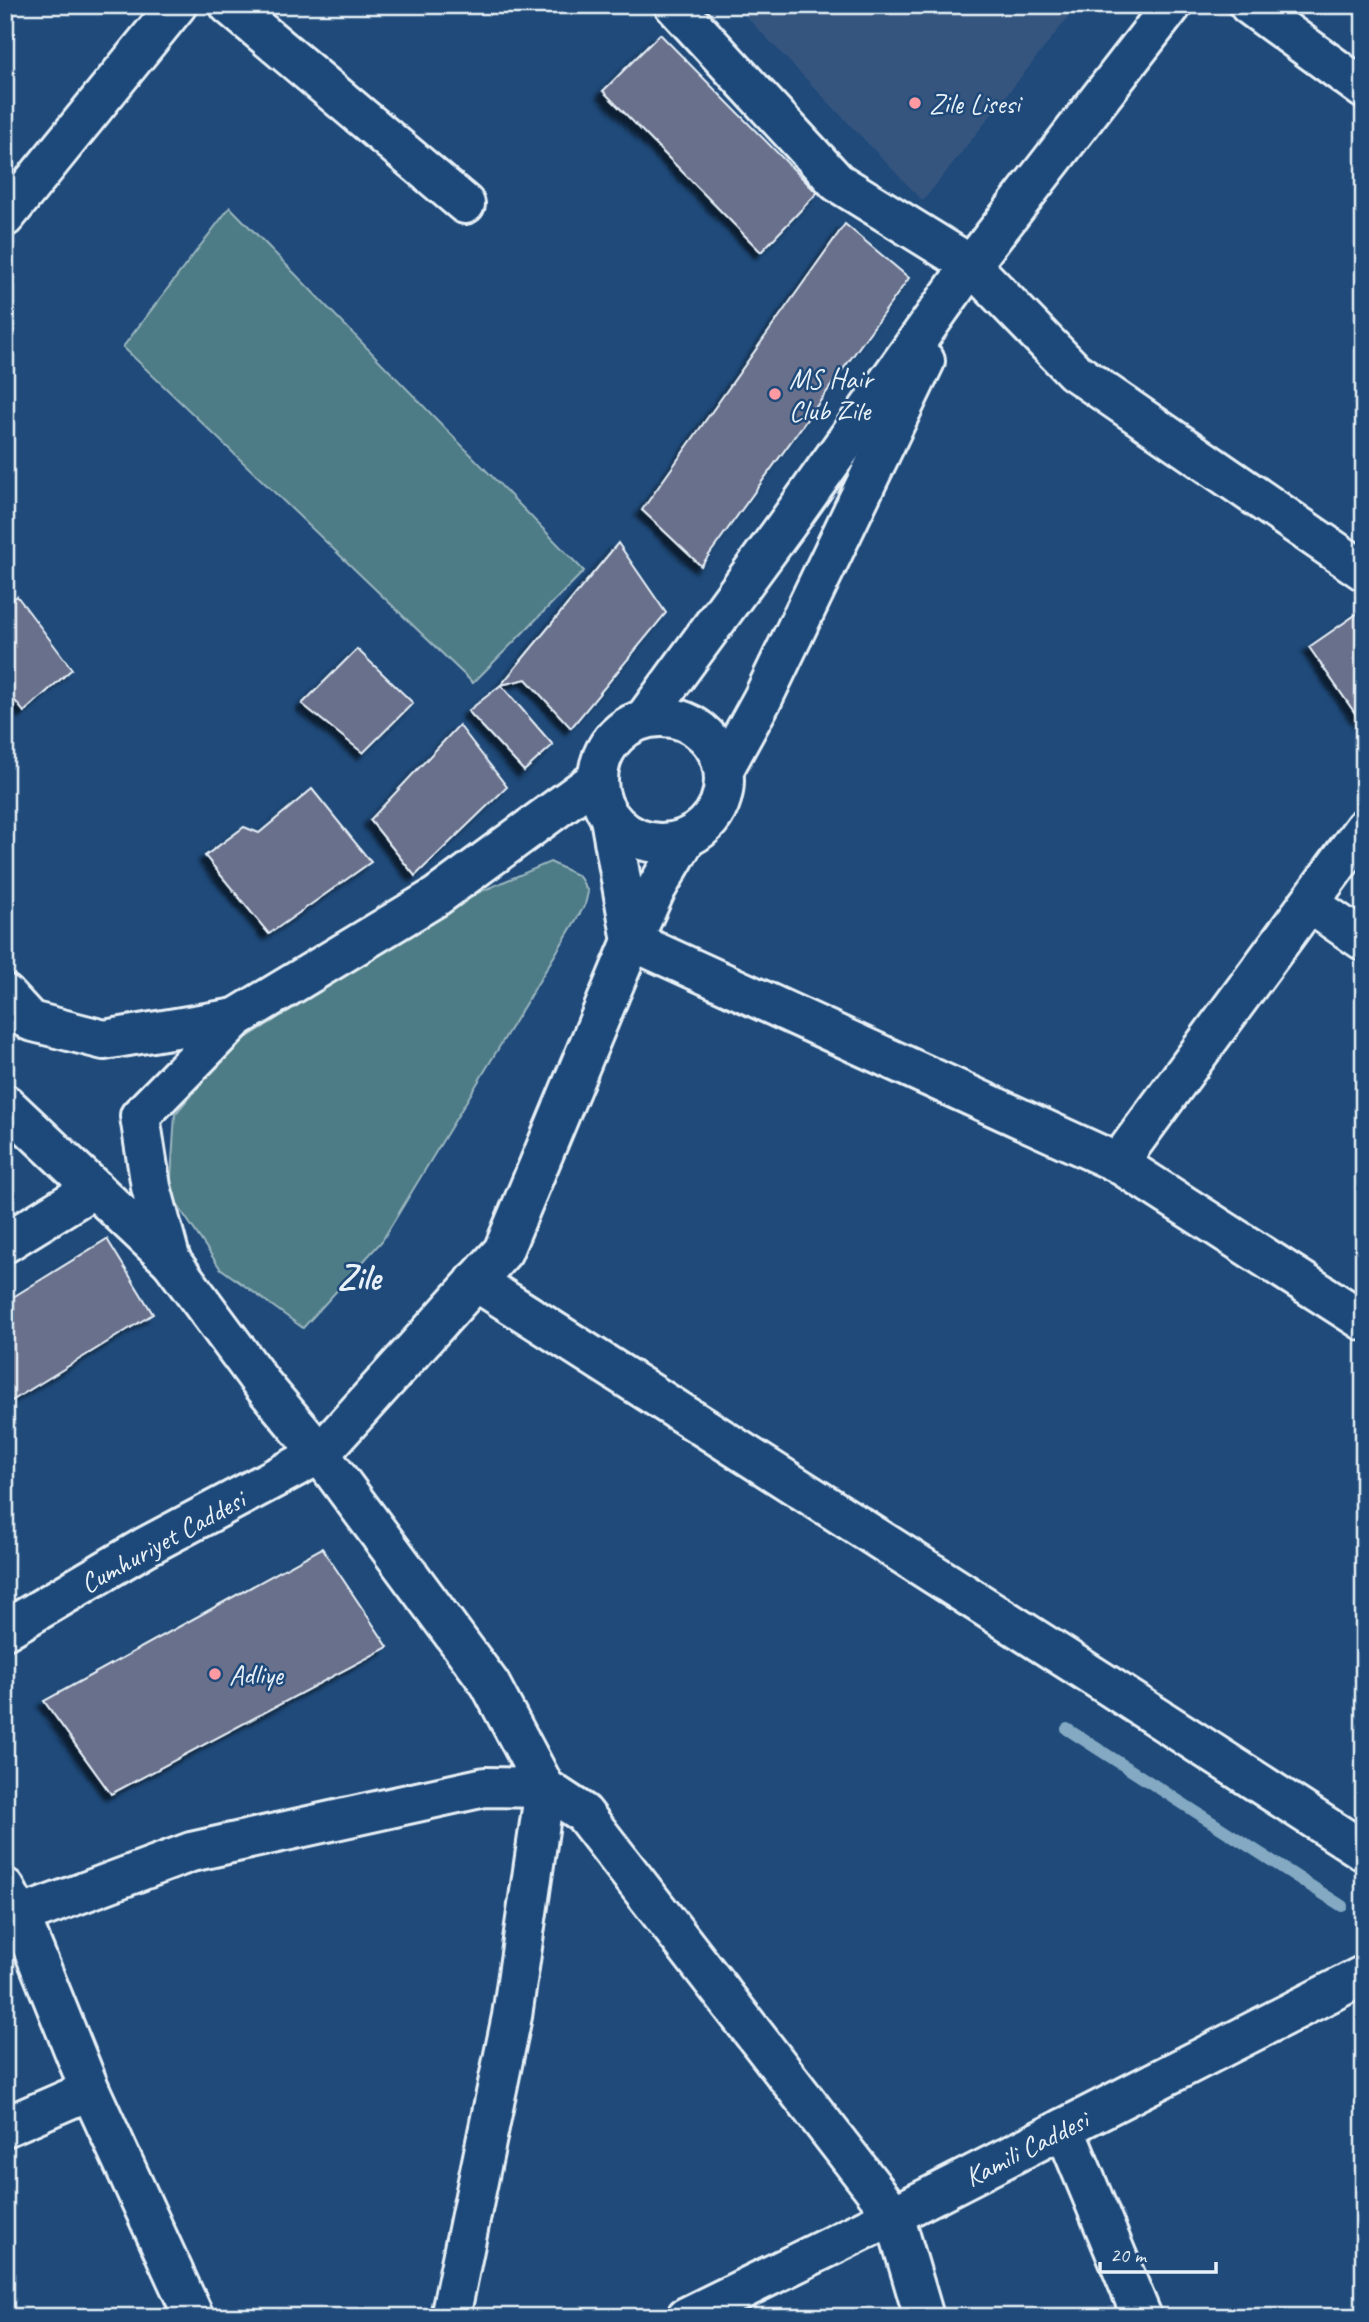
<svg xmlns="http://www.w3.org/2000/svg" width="1369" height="2322" font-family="Caveat,sans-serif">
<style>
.built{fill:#35557f}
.green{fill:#4e7c86;stroke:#9bb6bf;stroke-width:2}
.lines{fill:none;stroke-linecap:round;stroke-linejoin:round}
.stream{stroke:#84a9c2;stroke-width:12}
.building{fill:#686f8c;stroke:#e8f1f8;stroke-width:2;filter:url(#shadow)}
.street-casing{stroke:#e8f1f8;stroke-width:44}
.secondary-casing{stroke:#e8f1f8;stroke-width:44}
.street{stroke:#1f4a7a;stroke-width:38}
.secondary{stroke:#1f4a7a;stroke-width:38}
.poi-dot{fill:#ff9aa2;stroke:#1f4a7a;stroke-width:2.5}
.labels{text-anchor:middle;stroke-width:5;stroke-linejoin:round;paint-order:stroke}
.poi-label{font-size:28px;fill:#e8f1f8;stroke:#1f4a7a;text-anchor:start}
.street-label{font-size:28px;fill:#e8f1f8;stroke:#1f4a7a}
.district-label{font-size:35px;font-weight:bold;fill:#e8f1f8;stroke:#1f4a7a}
</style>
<defs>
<filter id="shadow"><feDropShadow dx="-6" dy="6" stdDeviation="2" flood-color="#0009"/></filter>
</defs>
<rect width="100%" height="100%" fill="#1f4a7a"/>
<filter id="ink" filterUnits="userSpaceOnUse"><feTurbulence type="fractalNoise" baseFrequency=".0143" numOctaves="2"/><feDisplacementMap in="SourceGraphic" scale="14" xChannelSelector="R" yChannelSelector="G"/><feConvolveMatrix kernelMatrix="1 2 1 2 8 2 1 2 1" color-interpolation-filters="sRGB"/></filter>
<g filter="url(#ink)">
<path class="built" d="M 735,5 L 1078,5 L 923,201 Z"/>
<g class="green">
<path d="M 230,207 L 584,571 L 473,683 L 123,347 Z"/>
<path d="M 550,862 L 579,876 L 588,892 L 585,905 L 382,1241 L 303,1328 L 220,1268 L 170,1194 L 175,1114 L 232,1047 L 468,897 Z"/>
</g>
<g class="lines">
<path class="stream" d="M 1067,1729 L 1342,1906"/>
</g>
<g class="building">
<path d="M 660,34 L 817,193 L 761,252 L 603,91 Z"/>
<path d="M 845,224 L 909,278 L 701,566 L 642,510 Z"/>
<path d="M 618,543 L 666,613 L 571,728 L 526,679 L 501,685 Z"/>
<path d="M 17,596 L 72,669 L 24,712 L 5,688 L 5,606 Z"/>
<path d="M 1364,609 L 1364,726 L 1309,647 Z"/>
<path d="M 357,649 L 413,703 L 363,753 L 302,704 Z"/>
<path d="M 501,685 L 553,745 L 524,771 L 468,711 Z"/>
<path d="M 459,725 L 507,787 L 415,876 L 370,820 Z"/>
<path d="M 312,789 L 371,862 L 269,934 L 205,856 L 244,827 L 259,833 Z"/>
<path d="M 107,1239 L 153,1314 L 5,1405 L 5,1302 Z"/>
<path d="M 322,1548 L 388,1647 L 111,1794 L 44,1701 Z"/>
</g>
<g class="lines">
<g class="street-casing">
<g id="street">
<path d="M 229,5 L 465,204"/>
<path d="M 674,5 L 837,182 L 971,265 L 1074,371 L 1364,571"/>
<path d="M 1249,5 L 1364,89"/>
<path d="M 5,217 L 177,5"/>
<path d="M 1309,903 L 1364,941"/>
<path d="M 632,941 L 1118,1163 L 1364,1321"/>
<path d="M 1118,1163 L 1364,828"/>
<path d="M 5,1243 L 94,1188"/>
<path d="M 475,1281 L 1101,1681 L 1364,1851"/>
<path d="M 320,1454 L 490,1684 L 545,1788 L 583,1813 L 894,2215 L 924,2317"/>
<path d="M 5,1888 L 20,1916 L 90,2090 L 194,2317"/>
<path d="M 20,1916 L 191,1852 L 485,1787 L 545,1788"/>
<path d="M 5,2127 L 90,2090"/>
<path d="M 1064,2128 L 1142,2317"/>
<path d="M 450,2317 L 512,2016 L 545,1788"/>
</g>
</g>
<g class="secondary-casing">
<g id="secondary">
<circle cx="661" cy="780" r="63"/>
<path d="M 645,718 L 787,524 L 971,265 L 1172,5"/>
<path d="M 724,769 L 763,698 L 925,361"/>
<path d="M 610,818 L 632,941 L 656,889 L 686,838"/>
<path d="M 5,994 L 30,1021 L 104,1040 L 236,1018"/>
<path d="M 5,1104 L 171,1261"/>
<path d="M 320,1454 L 262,1384 L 171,1261 L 151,1187 L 140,1116 L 236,1018 L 436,897 L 597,779"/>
<path d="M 5,1630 L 145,1547 L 320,1454 L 503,1251 L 632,941"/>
<path d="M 686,2317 L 894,2215 L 1364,1975"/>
</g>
</g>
<use href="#street" class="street"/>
<use href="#secondary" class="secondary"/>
</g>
</g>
<g class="poi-dot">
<circle cx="915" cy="103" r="7"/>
<circle cx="775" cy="394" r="7"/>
<circle cx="215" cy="1674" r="7"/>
</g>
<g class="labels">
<g class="poi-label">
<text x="929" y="113">Zile Lisesi</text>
<text x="789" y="388">MS Hair<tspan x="789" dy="32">Club Zile</tspan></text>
<text x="229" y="1684">Adliye</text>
</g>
<g class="street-label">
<text transform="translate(162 1541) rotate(-29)" y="10">Cumhuriyet Caddesi</text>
<text transform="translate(1026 2148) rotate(-27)" y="10">Kamili Caddesi</text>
</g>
<g class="district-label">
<text x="359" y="1289">Zile</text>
</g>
</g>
<rect width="1369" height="2322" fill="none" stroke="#1f4a7a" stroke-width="28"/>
<rect x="14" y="14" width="1341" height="2294" fill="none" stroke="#e8f1f8" stroke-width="2.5" filter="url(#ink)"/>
<path d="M1100 2262v10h116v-10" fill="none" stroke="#e8f1f8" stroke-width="3.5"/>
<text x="1110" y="2262" font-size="21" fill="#e8f1f8" stroke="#1f4a7a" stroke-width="5" paint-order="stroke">20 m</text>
</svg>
